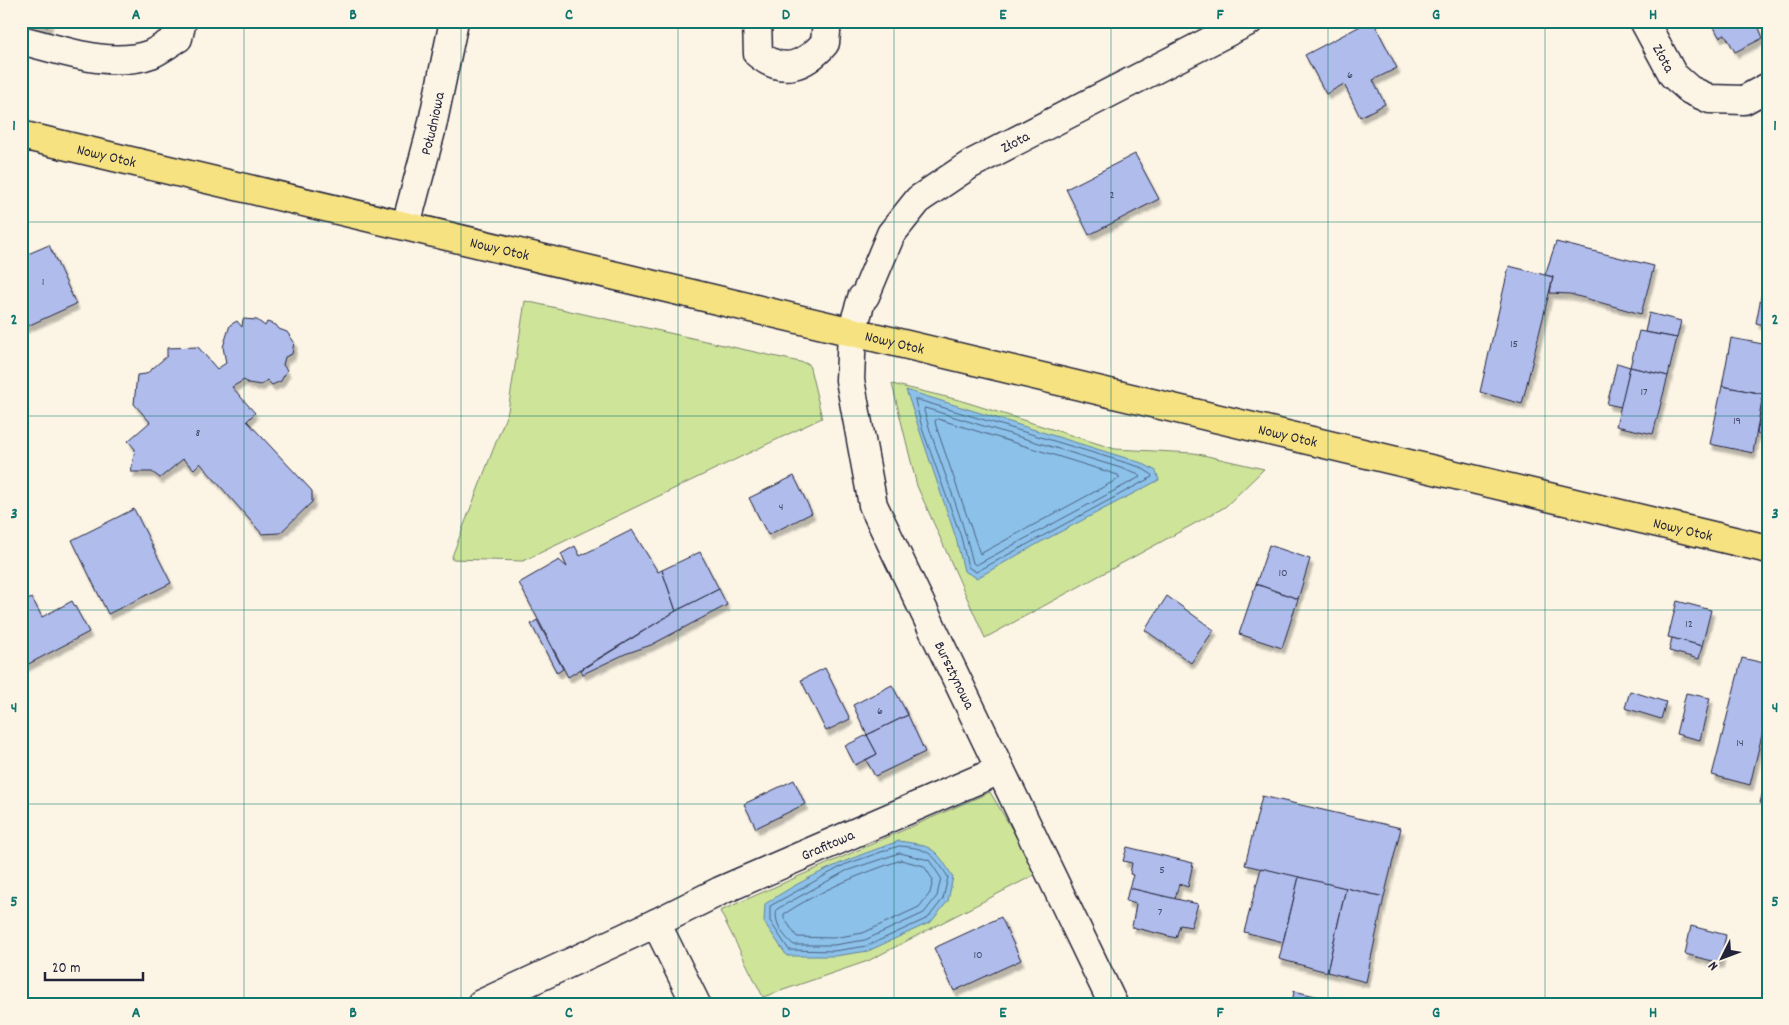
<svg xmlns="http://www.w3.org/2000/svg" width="1789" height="1025" font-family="Dekko,sans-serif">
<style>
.green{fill:#cee499;stroke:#78836a}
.water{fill:#8cc1e9;stroke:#6281a3}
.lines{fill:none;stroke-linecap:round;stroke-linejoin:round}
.shore{stroke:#4c6281;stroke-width:1}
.building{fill:#afbcec;stroke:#22223b;filter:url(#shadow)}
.minor-casing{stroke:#22223b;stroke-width:31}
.major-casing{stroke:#22223b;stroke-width:31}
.minor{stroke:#fcf5e5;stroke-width:28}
.major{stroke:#f6e281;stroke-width:28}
.grid{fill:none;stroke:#0f766e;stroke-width:1;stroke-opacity:0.55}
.labels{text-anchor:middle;stroke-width:4.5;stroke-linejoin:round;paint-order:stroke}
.number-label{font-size:12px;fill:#454867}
.street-label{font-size:15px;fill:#22223b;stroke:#fcf5e5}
.neatline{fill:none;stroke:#0f766e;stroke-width:2}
.grid-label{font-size:16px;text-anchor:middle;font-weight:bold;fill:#0f766e}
</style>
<defs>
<filter id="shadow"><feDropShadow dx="3" dy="5.5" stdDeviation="1" flood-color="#0004"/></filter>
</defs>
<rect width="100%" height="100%" fill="#fcf5e5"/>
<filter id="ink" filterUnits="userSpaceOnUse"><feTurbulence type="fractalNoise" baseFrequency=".02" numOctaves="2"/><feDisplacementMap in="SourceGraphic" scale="10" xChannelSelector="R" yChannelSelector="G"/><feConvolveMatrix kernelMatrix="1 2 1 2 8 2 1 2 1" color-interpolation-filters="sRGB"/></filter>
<g filter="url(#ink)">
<g class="green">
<path d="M 525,301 L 809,364 L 822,418 L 523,561 L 451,559 L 508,411 Z"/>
<path d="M 892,384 L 959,400 L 1115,449 L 1194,453 L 1264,469 L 1225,507 L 985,638 L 917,486 Z"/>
<path d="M 990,792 L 1038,873 L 868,961 L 763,997 L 720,911 Z"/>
</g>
<g class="water">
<path d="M 906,390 L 1142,463 L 1156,471 L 1159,480 L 1039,543 L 977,578 L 964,571 L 956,538 Z"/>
<path d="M 899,841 C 934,846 935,848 953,877 L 948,901 L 931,922 L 868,951 L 835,956 L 787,956 L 764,922 L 765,904 C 810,874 848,859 899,841 Z"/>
</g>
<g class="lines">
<g class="shore">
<path d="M 915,399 L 1140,467 L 1151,474 L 1152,477 L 976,572 L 968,567 L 961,537 L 923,431 Z"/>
<path d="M 925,408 L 1137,473 L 1140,477 L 976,565 L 973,563 C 961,511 939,462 924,411 Z"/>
<path d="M 938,419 L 1118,475 L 1120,478 L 980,554 L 936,426 L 935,421 Z"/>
<path d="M 899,846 C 928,848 933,853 948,877 L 943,899 L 928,918 L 867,946 L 834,951 L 789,950 L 770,921 L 770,906 L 844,865 Z"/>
<path d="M 900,853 L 929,860 L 941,878 L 937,896 L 924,913 L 865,940 L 834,945 L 794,945 C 784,937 773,922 777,909 L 846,871 Z"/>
<path d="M 901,860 L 924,866 L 933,880 L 930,893 L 919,907 L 863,933 L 833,938 L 797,937 L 784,918 L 784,914 C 821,890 860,874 901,860 Z"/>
</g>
</g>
<g class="building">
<path d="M 26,21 L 50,21 L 48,27 Z"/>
<path d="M 1370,21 L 1373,21 L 1397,68 L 1373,80 L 1385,104 L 1360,117 L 1344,84 L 1326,94 L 1305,55 Z"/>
<path d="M 1711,21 L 1756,21 L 1763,38 L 1735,52 L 1725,34 L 1719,37 Z"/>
<path d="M 1135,154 L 1159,199 L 1089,235 L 1066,189 Z"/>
<path d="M 1556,242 L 1654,266 L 1641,314 L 1570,294 L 1550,293 L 1553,277 L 1545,275 Z"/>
<path d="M 49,245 L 76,304 L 21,329 L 21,257 Z"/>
<path d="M 1509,266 L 1553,277 L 1522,404 L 1480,392 Z"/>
<path d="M 1765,276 L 1768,277 L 1768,326 L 1756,323 Z"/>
<path d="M 1649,313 L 1681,321 L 1677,338 L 1645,332 Z"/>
<path d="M 243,319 L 257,320 L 265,326 L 267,322 L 276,325 L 279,329 L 287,332 L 294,342 L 292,354 L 285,357 L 283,365 L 287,370 L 281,381 L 272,385 L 267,380 L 261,385 L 248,383 L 244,380 L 232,387 L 255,413 L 247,421 L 312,491 L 312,502 L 280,533 L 262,534 L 200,463 L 194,469 L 183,459 L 160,478 L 152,472 L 131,472 L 135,449 L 128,441 L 150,422 L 134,404 L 137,375 L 146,374 L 167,356 L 167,348 L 198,347 L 217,369 L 226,363 L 223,347 L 230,325 L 237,321 L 242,327 Z"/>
<path d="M 1639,331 L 1677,338 L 1668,376 L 1630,367 Z"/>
<path d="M 1731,338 L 1768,345 L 1768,367 L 1763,394 L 1722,386 Z"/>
<path d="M 1617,363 L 1630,367 L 1621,407 L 1607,404 Z"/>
<path d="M 1630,367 L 1668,376 L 1653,434 L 1616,426 Z"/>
<path d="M 1722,386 L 1763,394 L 1753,453 L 1710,444 Z"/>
<path d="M 1762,405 L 1768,407 L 1768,436 L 1757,434 Z"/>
<path d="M 794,476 L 812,513 L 768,535 L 749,498 Z"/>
<path d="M 134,509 L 171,583 L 108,614 L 72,540 Z"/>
<path d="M 632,530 L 658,572 L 662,570 L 676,611 L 568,677 L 519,583 L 559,560 L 567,567 L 561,554 L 575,546 L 580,556 Z"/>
<path d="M 1269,545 L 1310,559 L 1298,599 L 1256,584 Z"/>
<path d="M 700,552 L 719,589 L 676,611 L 662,570 Z"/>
<path d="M 1256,584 L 1298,599 L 1282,648 L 1239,634 Z"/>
<path d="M 719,589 L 727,605 L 651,645 L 625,654 L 583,674 L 581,670 L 676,611 Z"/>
<path d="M 1167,596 L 1214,630 L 1191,663 L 1145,630 Z"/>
<path d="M 32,598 L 42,617 L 72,601 L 89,632 L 21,668 L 21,603 Z"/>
<path d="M 1677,601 L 1711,610 L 1702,646 L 1668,637 Z"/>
<path d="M 537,620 L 563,669 L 557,673 L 531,624 Z"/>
<path d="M 1672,638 L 1702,646 L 1699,659 L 1669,651 Z"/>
<path d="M 1742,658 L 1768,664 L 1768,710 L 1750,785 L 1712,775 Z"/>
<path d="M 825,668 L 850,719 L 826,731 L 801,680 Z"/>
<path d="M 892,685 L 908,715 L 867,735 L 853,705 Z"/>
<path d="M 1630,691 L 1666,702 L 1661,719 L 1625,708 Z"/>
<path d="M 1686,693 L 1710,698 L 1700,740 L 1676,734 Z"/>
<path d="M 908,715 L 925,752 L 875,776 L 866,760 L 877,754 L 867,735 Z"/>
<path d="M 867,735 L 877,754 L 855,765 L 845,746 Z"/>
<path d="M 1768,771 L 1768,805 L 1760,803 Z"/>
<path d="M 794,780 L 805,804 L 756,828 L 744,804 Z"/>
<path d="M 1262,796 L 1401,828 L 1384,897 L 1245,865 Z"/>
<path d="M 1127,847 L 1193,863 L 1188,887 L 1179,884 L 1175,899 L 1129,888 L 1133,875 L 1130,874 L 1132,863 L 1123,861 Z"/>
<path d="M 1261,868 L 1299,877 L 1283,942 L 1244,932 Z"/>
<path d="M 1299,877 L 1346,888 L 1327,972 L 1279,959 Z"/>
<path d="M 1129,888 L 1198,904 L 1191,927 L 1180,925 L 1176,938 L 1132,927 L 1136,904 L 1126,901 Z"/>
<path d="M 1346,888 L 1384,897 L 1366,982 L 1327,972 Z"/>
<path d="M 1001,917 L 1021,960 L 954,991 L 934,948 Z"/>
<path d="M 1691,926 L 1726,935 L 1720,963 L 1685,954 Z"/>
<path d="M 1294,991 L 1349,1004 L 1292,1004 Z"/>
</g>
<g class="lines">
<g class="minor-casing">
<g id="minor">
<path d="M 757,21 L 758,54 C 783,75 805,66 825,43 L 827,21"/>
<path id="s1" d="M 1644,21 L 1673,75 L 1690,90 L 1710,99 L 1744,100 L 1768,87"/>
<path d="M 21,40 C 61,50 111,69 151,54 C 160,50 169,43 178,38 L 182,21"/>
<path id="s2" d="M 406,225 L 431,131 L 454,21"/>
<path d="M 481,1004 L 656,923"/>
<path id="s3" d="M 696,1004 L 656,923 L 720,891 L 1000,770"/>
<path id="s4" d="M 1113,1004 L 873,505 L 850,380 L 852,331 L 862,298 L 865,296 L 891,234 L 919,199 L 971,164 L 1249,21"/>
</g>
</g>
<g class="major-casing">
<g id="major">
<path id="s5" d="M 21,135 L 1768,549"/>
</g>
</g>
<use href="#minor" class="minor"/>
<use href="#major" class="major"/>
</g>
</g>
<path class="grid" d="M 244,21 L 244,1004M 461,21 L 461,1004M 678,21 L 678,1004M 894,21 L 894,1004M 1111,21 L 1111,1004M 1328,21 L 1328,1004M 1545,21 L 1545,1004M 21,222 L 1768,222M 21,416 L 1768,416M 21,610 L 1768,610M 21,804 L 1768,804"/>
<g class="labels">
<g class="number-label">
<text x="1350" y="78">6</text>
<text x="1112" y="198">2</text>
<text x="43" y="285">1</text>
<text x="1514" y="347">15</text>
<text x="1644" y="395">17</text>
<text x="1737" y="424">19</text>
<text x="198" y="436">8</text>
<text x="781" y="510">4</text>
<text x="1283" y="576">10</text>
<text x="1689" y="627">12</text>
<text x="880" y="714">6</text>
<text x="1740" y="746">14</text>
<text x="1162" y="873">5</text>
<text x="1160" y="915">7</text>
<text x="978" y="958">10</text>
</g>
<g class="street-label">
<text dy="5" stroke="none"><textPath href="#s1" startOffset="42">Złota</textPath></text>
<text dy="5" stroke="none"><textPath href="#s2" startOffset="105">Południowa</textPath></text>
<text dy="5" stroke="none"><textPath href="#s4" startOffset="992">Złota</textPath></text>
<text dy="5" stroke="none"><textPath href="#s5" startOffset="88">Nowy Otok</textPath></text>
<text dy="5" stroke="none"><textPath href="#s5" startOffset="492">Nowy Otok</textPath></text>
<text dy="5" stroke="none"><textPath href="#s5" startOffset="898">Nowy Otok</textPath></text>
<text dy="5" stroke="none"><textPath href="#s5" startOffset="1302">Nowy Otok</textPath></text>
<text dy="5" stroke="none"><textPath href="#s5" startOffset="1708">Nowy Otok</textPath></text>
<text transform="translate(955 675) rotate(64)" y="5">Bursztynowa</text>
<text dy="5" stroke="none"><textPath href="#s3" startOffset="279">Grafitowa</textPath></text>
</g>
</g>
<rect width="1789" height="1025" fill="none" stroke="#fcf5e5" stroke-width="55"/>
<g transform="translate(1722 958) rotate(228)" stroke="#fcf5e5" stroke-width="4" paint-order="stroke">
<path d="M0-4L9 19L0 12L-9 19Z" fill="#22223b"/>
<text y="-8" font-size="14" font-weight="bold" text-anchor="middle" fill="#22223b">N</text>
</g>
<path d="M45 972v8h98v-8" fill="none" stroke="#22223b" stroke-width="2.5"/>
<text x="52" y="972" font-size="15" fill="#22223b" stroke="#fcf5e5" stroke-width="4" paint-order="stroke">20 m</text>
<rect x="28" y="28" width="1734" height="970" class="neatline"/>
<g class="grid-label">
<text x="136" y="19">A</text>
<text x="353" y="19">B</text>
<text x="569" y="19">C</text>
<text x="786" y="19">D</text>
<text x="1003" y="19">E</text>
<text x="1220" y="19">F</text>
<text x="1436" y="19">G</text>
<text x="1653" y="19">H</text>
<text x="14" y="130">1</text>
<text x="1775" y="130">1</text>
<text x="14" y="324">2</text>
<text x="1775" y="324">2</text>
<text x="14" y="518">3</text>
<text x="1775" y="518">3</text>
<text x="14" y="712">4</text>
<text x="1775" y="712">4</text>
<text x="14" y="906">5</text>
<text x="1775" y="906">5</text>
<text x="136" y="1017">A</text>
<text x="353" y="1017">B</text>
<text x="569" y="1017">C</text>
<text x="786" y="1017">D</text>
<text x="1003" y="1017">E</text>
<text x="1220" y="1017">F</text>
<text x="1436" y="1017">G</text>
<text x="1653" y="1017">H</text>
</g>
</svg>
